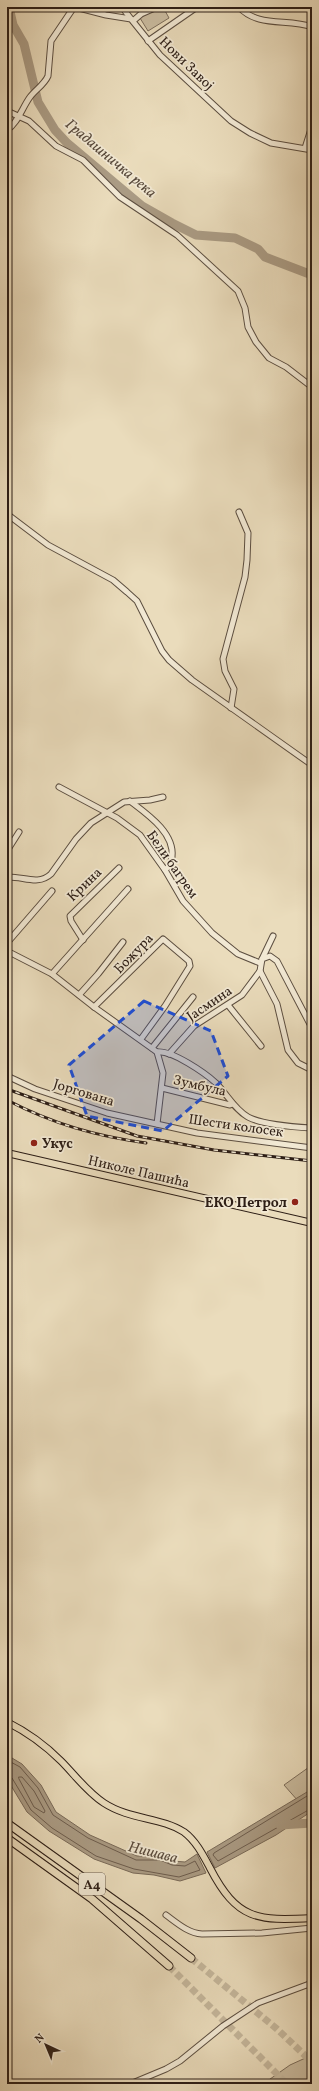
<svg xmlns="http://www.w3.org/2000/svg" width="319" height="2091" font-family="Vollkorn,serif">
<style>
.green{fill:#cabca0;stroke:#7c6d5b}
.water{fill:#aa9b84;stroke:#786958}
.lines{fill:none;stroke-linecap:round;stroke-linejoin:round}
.shore{stroke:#6c5c4d;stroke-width:1}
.river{stroke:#aa9b84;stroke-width:9}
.highway-tunnel{stroke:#c4b69b;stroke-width:7;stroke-dasharray:7 3.5;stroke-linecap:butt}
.minor-casing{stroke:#5c4e40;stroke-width:7}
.major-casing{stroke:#2d1e16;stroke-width:8}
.highway-casing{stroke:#2d1e16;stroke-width:9}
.minor{stroke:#f1e8d3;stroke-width:5}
.major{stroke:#eadcbc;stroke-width:6}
.highway{stroke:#eadcbc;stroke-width:7}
.rail-casing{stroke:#2d1e16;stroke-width:3}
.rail{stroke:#f1e8d3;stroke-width:1.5;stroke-dasharray:4.5;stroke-linecap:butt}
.marked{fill:#1d4ed8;fill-opacity:0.2;stroke:#1d4ed8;stroke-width:3;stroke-dasharray:8 5;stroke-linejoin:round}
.poi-dot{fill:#8f2418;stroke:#f1e8d3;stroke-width:1.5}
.labels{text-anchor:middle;stroke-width:3.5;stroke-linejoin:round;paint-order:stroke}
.shield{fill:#f1e8d3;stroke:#685b4f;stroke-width:1}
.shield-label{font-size:13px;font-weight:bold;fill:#2d1e16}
.street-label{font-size:14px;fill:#2d1e16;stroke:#f1e8d3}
.poi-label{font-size:14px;font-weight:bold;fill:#2d1e16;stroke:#f1e8d3;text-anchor:start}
.water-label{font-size:15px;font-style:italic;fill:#594a3c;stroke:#f1e8d3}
</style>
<rect width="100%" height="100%" fill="#eadcbc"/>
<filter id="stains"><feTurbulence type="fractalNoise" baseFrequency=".005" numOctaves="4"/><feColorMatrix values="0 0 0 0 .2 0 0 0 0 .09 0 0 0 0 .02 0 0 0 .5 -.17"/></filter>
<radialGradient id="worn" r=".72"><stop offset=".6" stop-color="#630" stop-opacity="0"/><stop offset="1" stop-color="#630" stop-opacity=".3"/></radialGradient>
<g class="green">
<path d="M 159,7 L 163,7 L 169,18 L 148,31 L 140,18 Z"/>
<path d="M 312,1765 L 312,1811 L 306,1810 L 284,1785 Z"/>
<path d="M 312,2055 L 312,2084 L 263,2084 L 290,2065 Z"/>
</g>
<g class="water">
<path d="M 7,1755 L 22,1764 L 41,1785 L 56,1812 L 90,1835 L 137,1856 L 161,1856 L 173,1861 L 185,1862 L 197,1854 L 206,1873 L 180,1881 L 154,1875 L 133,1873 L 94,1859 L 49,1831 L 27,1812 L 7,1779 Z"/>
<path d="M 312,1789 L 312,1811 L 276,1835 L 215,1868 L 207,1852 Z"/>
</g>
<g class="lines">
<g class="shore">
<path d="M 7,1760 L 20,1767 L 38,1788 L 53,1815 L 88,1838 L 136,1860 L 160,1860 L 172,1865 L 185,1866 L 195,1861 L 200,1870 L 179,1877 L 134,1869 L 96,1856 L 52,1828 L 31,1810 L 18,1788 L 12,1778 L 7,1777"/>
<path d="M 19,1777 L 22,1777 L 34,1791 L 45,1811 L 44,1813 L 34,1807 L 19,1779 Z"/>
<path d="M 312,1793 L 214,1853 L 213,1855 L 218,1861 L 312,1808"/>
</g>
<g class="river">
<path d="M 9,7 L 13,25 L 24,44 L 38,102 L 55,130 L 67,143 L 142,206 L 172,223 L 196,235 L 235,238 L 258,249 L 265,257 L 312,275"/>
<path d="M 280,1825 L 312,1823"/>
</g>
<g class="highway-tunnel">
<path d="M 191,1958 L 277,2029 L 312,2062"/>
<path d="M 169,1966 L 287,2084"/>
</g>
<g class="minor-casing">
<g id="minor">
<path d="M 75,7 L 106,15 L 131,19 L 160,55 L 231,121 L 250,133 L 271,143 L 312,150"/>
<path d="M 122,7 L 131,19"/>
<path d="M 239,7 C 258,28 288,18 312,27"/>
<path d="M 133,21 L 141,14 L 157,7"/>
<path d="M 148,41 L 197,7"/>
<path d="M 7,111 L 29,121 L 56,146 L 83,160 L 120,197 L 177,235 L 238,291 L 245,308 L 248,327 L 256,342 L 269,358 L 286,367 L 312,387"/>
<path d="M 7,130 C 18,123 22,108 30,97 C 36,89 44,85 48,76 L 51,41 L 74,7"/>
<path d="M 305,148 L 312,126"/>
<path d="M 7,209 L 8,210"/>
<path d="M 7,514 L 48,545 L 113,580 L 127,592 L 137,601 L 162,651 L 169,660 L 192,680 L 312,765"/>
<path d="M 231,708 L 234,689 L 225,671 L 223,659 L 245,577 L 247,560 L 248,533 L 239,512"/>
<path d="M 59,787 L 117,818 L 140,835 L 165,870 L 183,901 L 212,933 L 238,954 L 260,963"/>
<path d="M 130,801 C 147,814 175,833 172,857 C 171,863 169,867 165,870"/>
<path d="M 7,851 L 19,832"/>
<path d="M 7,877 C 23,876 38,886 51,874 L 76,839 L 91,823 L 124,802 L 150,800 L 163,797"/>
<path d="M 83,940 L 71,921 L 70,916 L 119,868"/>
<path d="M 7,943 L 52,891"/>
<path d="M 7,951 L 52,974 L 94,1007 L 157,1052 L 163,1073 L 157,1124"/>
<path d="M 262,959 L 273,936"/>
<path d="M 52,974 L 128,889"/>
<path d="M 79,995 L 98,974 L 123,942"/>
<path d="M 228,1005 L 261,1046"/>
<path d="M 94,1007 L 163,939 L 189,961 L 190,966 L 165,1006 L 141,1039"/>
<path d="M 312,1028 L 277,961 L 270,956 L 262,959 L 260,971 L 277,1004 L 288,1050 L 298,1063 L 312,1070"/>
<path d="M 152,1048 L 193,997"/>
<path d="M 157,1052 C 172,1050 205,1073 216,1083 C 227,1094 234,1109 248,1117 C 263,1125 294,1127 311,1128"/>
<path d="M 169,1054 L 194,1026 L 242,995 L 260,971"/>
<path d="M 7,1076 L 35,1089 L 107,1113 L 197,1133 L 312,1148"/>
<path d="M 162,1088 L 230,1105 L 233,1104"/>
<path d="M 166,1915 C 177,1923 188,1933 202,1934 L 262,1933 L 312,1928"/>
<path d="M 130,2084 L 166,2069 L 180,2061 L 223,2026 L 258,2003 L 312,1983"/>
</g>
</g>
<g class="major-casing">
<g id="major">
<path d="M 7,1153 L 312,1223"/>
<path d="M 7,1722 C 27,1732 45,1745 61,1761 C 75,1775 87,1792 104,1803 C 130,1820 161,1817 184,1832 C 196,1841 203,1855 210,1868 C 237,1920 257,1921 312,1918"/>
</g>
</g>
<g class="highway-casing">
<g id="highway">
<path d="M 7,1823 L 141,1919 L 191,1958"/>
<path d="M 7,1838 L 92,1899 L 169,1966"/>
</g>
</g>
<use href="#minor" class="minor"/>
<use href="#major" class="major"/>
<use href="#highway" class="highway"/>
<g class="rail-casing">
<g id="rail">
<path d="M 7,1089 L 137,1136 L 214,1150 L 312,1161"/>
<path d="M 7,1100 C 53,1124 96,1136 146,1143"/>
</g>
</g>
<use href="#rail" class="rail"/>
</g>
<path class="marked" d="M 144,1001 L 211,1031 L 228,1076 L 163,1131 L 87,1116 L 69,1065 Z"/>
<g class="poi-dot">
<circle cx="34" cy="1143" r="4"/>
<circle cx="295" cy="1202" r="4"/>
</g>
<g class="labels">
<rect class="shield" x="79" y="1873" width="26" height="22" rx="3"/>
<g class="shield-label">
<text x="92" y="1889">A4</text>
</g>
<g class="street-label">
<text transform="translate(187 63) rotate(44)" y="5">Нови Завој</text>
<text transform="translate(173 864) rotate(55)" y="5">Бели багрем</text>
<text transform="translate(84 884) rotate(-44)" y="5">Крина</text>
<text transform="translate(133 953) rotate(-46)" y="5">Божура</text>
<text transform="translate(209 1003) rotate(-34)" y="5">Јасмина</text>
<text transform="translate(200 1085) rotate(13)" y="5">Зумбула</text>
<text transform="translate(84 1092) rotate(17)" y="5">Јоргована</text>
<text transform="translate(236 1125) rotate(8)" y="5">Шести колосек</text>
<text transform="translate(139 1171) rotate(13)" y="5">Николе Пашића</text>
</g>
<g class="poi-label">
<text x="42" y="1148">Укус</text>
<text x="287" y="1207" text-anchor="end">ЕКО Петрол</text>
</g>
<g class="water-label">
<text transform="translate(111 158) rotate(40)" y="5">Градашничка река</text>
<text transform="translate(153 1852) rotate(14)" y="5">Нишава</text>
</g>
</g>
<rect width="319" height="2091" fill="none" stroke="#eadcbc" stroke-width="24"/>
<rect x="8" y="8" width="303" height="2075" fill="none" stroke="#2d1e16" stroke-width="2"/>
<rect x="12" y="12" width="295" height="2067" fill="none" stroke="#2d1e16"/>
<g transform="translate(46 2045) rotate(316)" stroke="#f1e8d3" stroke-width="3" paint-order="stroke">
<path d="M0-3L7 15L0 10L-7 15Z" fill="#2d1e16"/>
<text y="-6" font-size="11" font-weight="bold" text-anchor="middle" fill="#2d1e16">N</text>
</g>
<rect width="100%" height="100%" filter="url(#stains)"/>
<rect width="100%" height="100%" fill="url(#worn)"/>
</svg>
